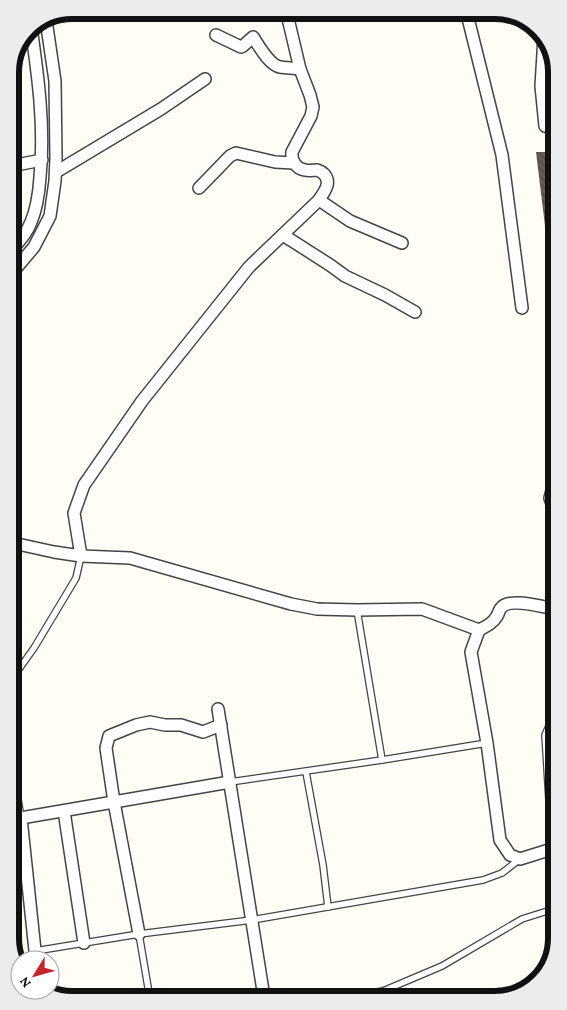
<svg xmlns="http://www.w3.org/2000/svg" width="567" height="1010" font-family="'Crimson Pro',serif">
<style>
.building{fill:url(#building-back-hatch)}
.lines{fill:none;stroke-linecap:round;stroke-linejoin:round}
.service-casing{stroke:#444;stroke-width:8}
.minor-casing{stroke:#444;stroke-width:14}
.service{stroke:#fff;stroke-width:5.5}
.minor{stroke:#fff;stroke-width:11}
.rim{fill:none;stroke:#111;stroke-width:6}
</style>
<defs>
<pattern id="building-back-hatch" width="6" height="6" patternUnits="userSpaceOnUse" patternTransform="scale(1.25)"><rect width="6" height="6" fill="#5a524d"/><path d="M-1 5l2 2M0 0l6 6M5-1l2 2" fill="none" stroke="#6d6662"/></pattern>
</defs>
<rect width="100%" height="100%" fill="#fffdf5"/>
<path class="building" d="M 536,152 L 552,152 L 552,226 L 545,226 Z"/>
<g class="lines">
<g class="service-casing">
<g id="service">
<path d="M 357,610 L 382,760"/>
<path d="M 14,676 L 34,648 L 76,578 L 81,556"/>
<path d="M 306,772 L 323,865 L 328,907"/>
<path d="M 15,781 L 21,818"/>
<path d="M 230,782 L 382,760 L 487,743"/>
<path d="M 552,849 L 545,735 L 555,712"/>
<path d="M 139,934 L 150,999"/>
<path d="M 35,951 L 139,934 L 252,920 L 483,880 L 502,873 L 520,859"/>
<path d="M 352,996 L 383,991 L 442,966 L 522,919 L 557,908"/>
</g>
</g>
<g class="minor-casing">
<g id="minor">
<path d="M 466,10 L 502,155 L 522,308"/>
<path d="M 216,35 L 241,47 L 243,46 L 253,37 C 259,46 269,65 280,67 C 286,68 293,68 300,69"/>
<path d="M 544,37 L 541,86 L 545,126"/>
<path d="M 11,166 L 42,160"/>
<path d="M 56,172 L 161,109 L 205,79"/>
<path d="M 199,188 L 230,156 L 236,153 L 275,162 L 294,163"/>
<path d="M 319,200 L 350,221 L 402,243"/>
<path d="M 283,235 L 330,265 L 345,276 L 385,295 L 415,312"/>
<path d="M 11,250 C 19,242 27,233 31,222 C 37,208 39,193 40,177 C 45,127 38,76 31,27"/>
<path d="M 12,273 L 34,247 L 50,216 L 55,181 L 56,158 L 55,81 L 46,20"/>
<path d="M 554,483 L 550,498 L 554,509"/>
<path d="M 13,543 L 54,552 L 81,556 L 74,513 L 84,485 L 142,401 L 249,267 L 319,200 C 324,192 332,183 324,174 C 322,172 320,171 317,170 C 313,170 309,171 305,170 C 296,169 291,160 292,152 L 311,116 L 313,107 L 310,95 L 300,69 L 286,10"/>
<path d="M 81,556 L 130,558 L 291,604 L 317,609 L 357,610 L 422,609 L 479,630 L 471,652 L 487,743 L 500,840 L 510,855 L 520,859 L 552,849 L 556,849"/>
<path d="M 479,630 C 487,626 493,623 497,616 C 499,613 499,610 501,608 C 509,597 543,607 555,609"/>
<path d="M 218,709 L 264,997"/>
<path d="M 64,811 L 84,943"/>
<path d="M 21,818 L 36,960"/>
<path d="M 15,819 L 230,782"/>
<path d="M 139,934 L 114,802 L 106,748 L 109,736 L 136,725 L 150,722 L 165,725 L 181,725 L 203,732 L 221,725"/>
<path d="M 41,990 L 41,991"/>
</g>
</g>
<use href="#service" class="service"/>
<use href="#minor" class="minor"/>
</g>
<path d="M0 0H567V1010H0ZM72 19H495A53 53 0 0 1 548 72V938A53 53 0 0 1 495 991H72A53 53 0 0 1 19 938V72A53 53 0 0 1 72 19Z" fill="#ececec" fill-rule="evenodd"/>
<path class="rim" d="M72 19H495A53 53 0 0 1 548 72V938A53 53 0 0 1 495 991H72A53 53 0 0 1 19 938V72A53 53 0 0 1 72 19Z"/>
<g transform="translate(35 975) rotate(233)"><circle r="24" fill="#ffffff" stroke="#a0a0a0"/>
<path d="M0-4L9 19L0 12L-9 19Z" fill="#c4262e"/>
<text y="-8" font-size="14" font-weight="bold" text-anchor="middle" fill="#111111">N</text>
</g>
</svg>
